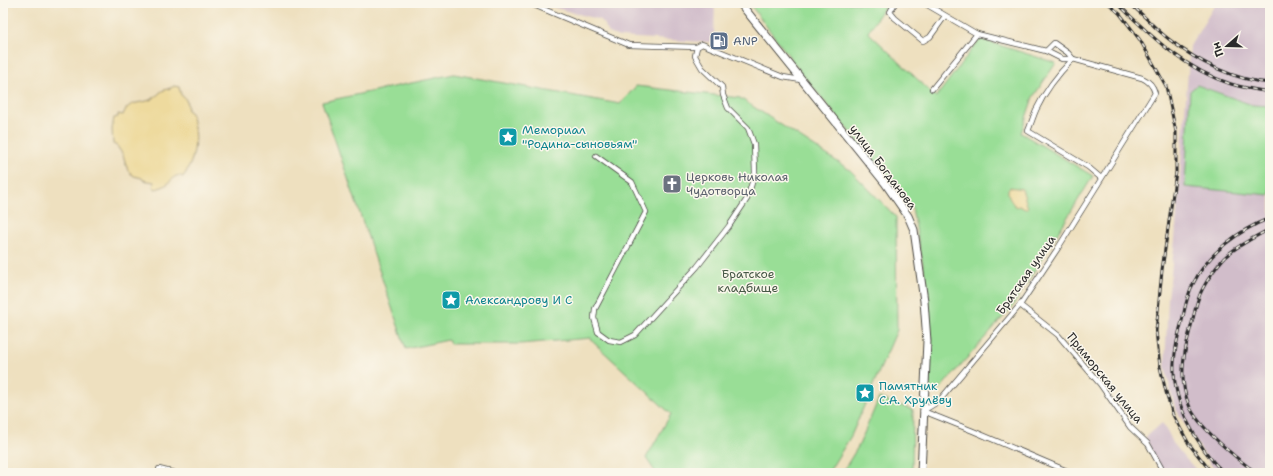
<svg xmlns="http://www.w3.org/2000/svg" width="1273" height="476" font-family="'Shantell Sans',sans-serif">
<style>
.industrial{fill:#d1bdca}
.green{fill:#99de96;stroke:#628460}
.sand{fill:#eeda9e;stroke:#8c8264}
.lines{fill:none;stroke-linecap:round;stroke-linejoin:round}
.minor-casing{stroke:#484641;stroke-width:6}
.primary-casing{stroke:#484641;stroke-width:9}
.minor{stroke:#fff;stroke-width:4.5}
.primary{stroke:#fff;stroke-width:7}
.rail-casing{stroke:#2b2b2b;stroke-width:3}
.rail{stroke:#fbf7ec;stroke-width:1.5;stroke-dasharray:4.5;stroke-linecap:butt}
.labels{text-anchor:middle;stroke-width:3;stroke-linejoin:round;paint-order:stroke}
.service-label{font-size:12px;fill:#4e5e75;stroke:#fbf7ec;text-anchor:start}
.culture-label{font-size:12px;fill:#0d838f;stroke:#fbf7ec;text-anchor:start}
.street-label{font-size:12px;fill:#2b2b2b;stroke:#fbf7ec}
.worship-label{font-size:12px;fill:#5b616d;stroke:#fbf7ec;text-anchor:start}
.park-label{font-size:12px;fill:#465846;stroke:#fbf7ec}
</style>
<rect width="100%" height="100%" fill="#fbf7ec"/>
<filter id="ink" filterUnits="userSpaceOnUse"><feTurbulence type="fractalNoise" baseFrequency=".025" numOctaves="2"/><feDisplacementMap in="SourceGraphic" scale="8" xChannelSelector="R" yChannelSelector="G"/><feConvolveMatrix kernelMatrix="1 2 1 2 8 2 1 2 1" color-interpolation-filters="sRGB"/></filter>
<filter id="wash" filterUnits="userSpaceOnUse"><feTurbulence type="fractalNoise" baseFrequency=".012" numOctaves="4" result="noise"/><feDisplacementMap in="SourceGraphic" scale="16" xChannelSelector="R" yChannelSelector="G"/><feGaussianBlur stdDeviation="0.9" result="paint"/><feColorMatrix in="noise" values="0 0 0 0 0 0 0 0 0 0 0 0 0 0 0 0 0 1.4 0 .05"/><feComposite in="paint" operator="in"/></filter>
<g filter="url(#wash)">
<rect width="100%" height="100%" fill="#eee0bf"/>
<g class="industrial">
<path d="M 537,3 L 715,3 L 714,33 L 711,33 L 711,42 L 704,42 L 619,37 L 609,33 L 601,20 Z"/>
<path d="M 1216,3 L 1270,3 L 1270,473 L 1219,473 L 1210,464 L 1175,408 L 1165,367 L 1168,298 L 1175,240 L 1190,46 Z"/>
<path d="M 1162,423 L 1166,428 L 1173,443 L 1186,459 L 1199,473 L 1164,473 L 1160,469 L 1145,438 Z"/>
</g>
<g class="green">
<path d="M 749,3 L 887,3 L 868,32 L 936,97 L 980,39 L 1056,63 L 1033,97 L 1021,133 L 1093,176 L 1012,307 L 938,391 L 932,393 L 929,387 L 931,331 L 928,290 L 912,208 L 803,75 Z"/>
<path d="M 454,74 L 620,104 L 636,86 L 740,98 L 850,170 L 896,217 L 897,330 L 851,436 L 828,473 L 656,473 L 646,458 L 671,414 L 593,342 L 591,338 L 520,344 L 450,344 L 448,340 L 406,349 L 322,102 Z"/>
<path d="M 1197,85 L 1252,105 L 1270,106 L 1270,195 L 1185,187 L 1190,91 Z"/>
<path d="M 879,398 L 913,410 L 912,473 L 842,473 L 859,445 Z"/>
</g>
<g class="sand">
<path d="M 174,86 L 179,87 L 181,95 C 186,99 187,100 187,107 L 188,107 L 187,110 L 191,113 C 197,136 197,157 183,177 C 175,172 172,181 166,185 C 163,187 159,188 156,189 L 153,187 L 154,182 L 143,180 L 142,178 L 134,176 L 128,171 L 123,155 L 117,146 L 113,144 L 112,129 L 114,118 L 118,117 L 118,114 L 123,115 C 129,99 140,105 152,99 C 156,97 159,93 162,91 C 166,89 170,89 174,86 Z"/>
<path d="M 1010,187 L 1022,189 L 1028,208 L 1025,209 L 1019,206 L 1016,207 C 1010,200 1008,198 1008,189 Z"/>
</g>
</g>
<g filter="url(#ink)">
<g class="lines">
<g class="minor-casing">
<g id="minor">
<path d="M 529,3 L 629,45 L 697,47"/>
<path d="M 895,3 L 890,12 L 895,18 L 923,41 L 930,37 L 945,16"/>
<path d="M 924,3 L 977,34 L 1046,51 L 1062,59 L 1073,59"/>
<path d="M 1046,51 L 1054,43 L 1068,53 L 1073,59"/>
<path d="M 932,89 L 977,34"/>
<path d="M 596,156 L 632,182 L 646,212 L 595,309 L 594,318 L 598,332 L 609,340 L 621,342 L 635,335 L 697,267 L 729,226 L 747,199 L 755,173 L 754,144 L 748,128 L 728,108 L 723,95 L 722,87 L 702,68 L 695,56 L 697,47 L 702,44 L 783,77 L 801,80"/>
<path d="M 1020,305 L 1058,335 L 1100,384 L 1130,427 L 1148,444 L 1164,473"/>
<path d="M 923,411 L 939,401 L 1020,305 L 1058,248 L 1155,93 C 1153,85 1149,81 1142,78 L 1073,59 C 1058,74 1045,91 1036,110 C 1033,117 1031,124 1028,131 L 1088,167 L 1101,178"/>
<path d="M 923,411 L 973,431 L 1072,473"/>
<path d="M 159,469 L 175,473"/>
</g>
</g>
<g class="primary-casing">
<path id="primary" d="M 740,3 L 885,183 L 908,216 L 914,230 L 924,301 L 927,341 L 921,473"/>
</g>
<use href="#minor" class="minor"/>
<use href="#primary" class="primary"/>
<g class="rail-casing">
<g id="rail">
<path d="M 1108,3 L 1120,14 L 1140,40 L 1166,86 L 1176,132 L 1176,172 L 1162,270 L 1156,331 L 1160,367 L 1166,392 L 1173,415 L 1189,444 L 1212,473"/>
<path d="M 1117,3 C 1151,36 1184,69 1231,84 C 1244,88 1257,90 1270,92"/>
<path d="M 1129,3 C 1143,14 1155,29 1170,40 C 1198,62 1234,80 1270,83"/>
<path d="M 1224,473 C 1197,447 1172,402 1174,363 C 1175,349 1178,335 1182,321 C 1185,308 1187,295 1193,284 C 1208,253 1239,230 1270,218"/>
<path d="M 1257,473 C 1238,460 1197,426 1189,405 C 1177,376 1185,348 1193,319 C 1195,309 1198,297 1203,288 C 1209,277 1216,267 1224,258 C 1236,246 1255,237 1270,229"/>
</g>
</g>
<use href="#rail" class="rail"/>
</g>
</g>
<defs>
<g id="fuel-square" transform="scale(1)"><rect x="-9" y="-9" width="18" height="18" rx="4" fill="#5c6f8a" stroke="#fbf7ec"/><path d="M-5.5-6h7V0h2V4h1.3V-2.5L3-4.5l.8-.8L6-3V5H2.5V1h-1V6h-7ZM-4.2-4.7v3.2H.2V-4.7Z" fill="#fff"/></g>
<g id="sight-square" transform="scale(1)"><rect x="-9" y="-9" width="18" height="18" rx="4" fill="#0f9aa8" stroke="#fbf7ec"/><path d="M0-6L1.8-2.2L6-1.7L2.9 1.2L3.7 5.4L0 3.3L-3.7 5.4L-2.9 1.2L-6-1.7L-1.8-2.2Z" fill="#fff"/></g>
<g id="church-square" transform="scale(1)"><rect x="-9" y="-9" width="18" height="18" rx="4" fill="#6b7280" stroke="#fbf7ec"/><path d="M-1.2-6h2.4v3.5h3.3v2.4h-3.3V6h-2.4V-.1h-3.3v-2.4h3.3Z" fill="#fff"/></g>
</defs>
<g fill-rule="evenodd">
<use href="#fuel-square" x="719" y="41"/>
<use href="#sight-square" x="508" y="137"/>
<use href="#church-square" x="672" y="184"/>
<use href="#sight-square" x="451" y="300"/>
<use href="#sight-square" x="865" y="393"/>
</g>
<g class="labels">
<g class="service-label">
<text x="733" y="45">ANP</text>
</g>
<g class="culture-label">
<text x="522" y="134">Мемориал<tspan x="522" dy="14">"Родина-сыновьям"</tspan></text>
<text x="465" y="304">Александрову И С</text>
<text x="879" y="390">Памятник<tspan x="879" dy="14">С.А. Хрулёву</tspan></text>
</g>
<g class="street-label">
<text transform="translate(883 167) rotate(53)" y="4">улица Богданова</text>
<text transform="translate(1026 275) rotate(-55)" y="4">Братская улица</text>
<text transform="translate(1105 378) rotate(51)" y="4">Приморская улица</text>
</g>
<g class="worship-label">
<text x="686" y="181">Церковь Николая<tspan x="686" dy="14">Чудотворца</tspan></text>
</g>
<g class="park-label">
<text x="748" y="278">Братское<tspan x="748" dy="14">кладбище</tspan></text>
</g>
</g>
<rect width="1273" height="476" fill="none" stroke="#fbf7ec" stroke-width="16"/>
<g transform="translate(1227 46) rotate(250)" stroke="#fbf7ec" stroke-width="3" paint-order="stroke">
<path d="M0-3L7 15L0 10L-7 15Z" fill="#2b2b2b"/>
<text y="-6" font-size="11" font-weight="bold" text-anchor="middle" fill="#2b2b2b">Пн</text>
</g>
</svg>
